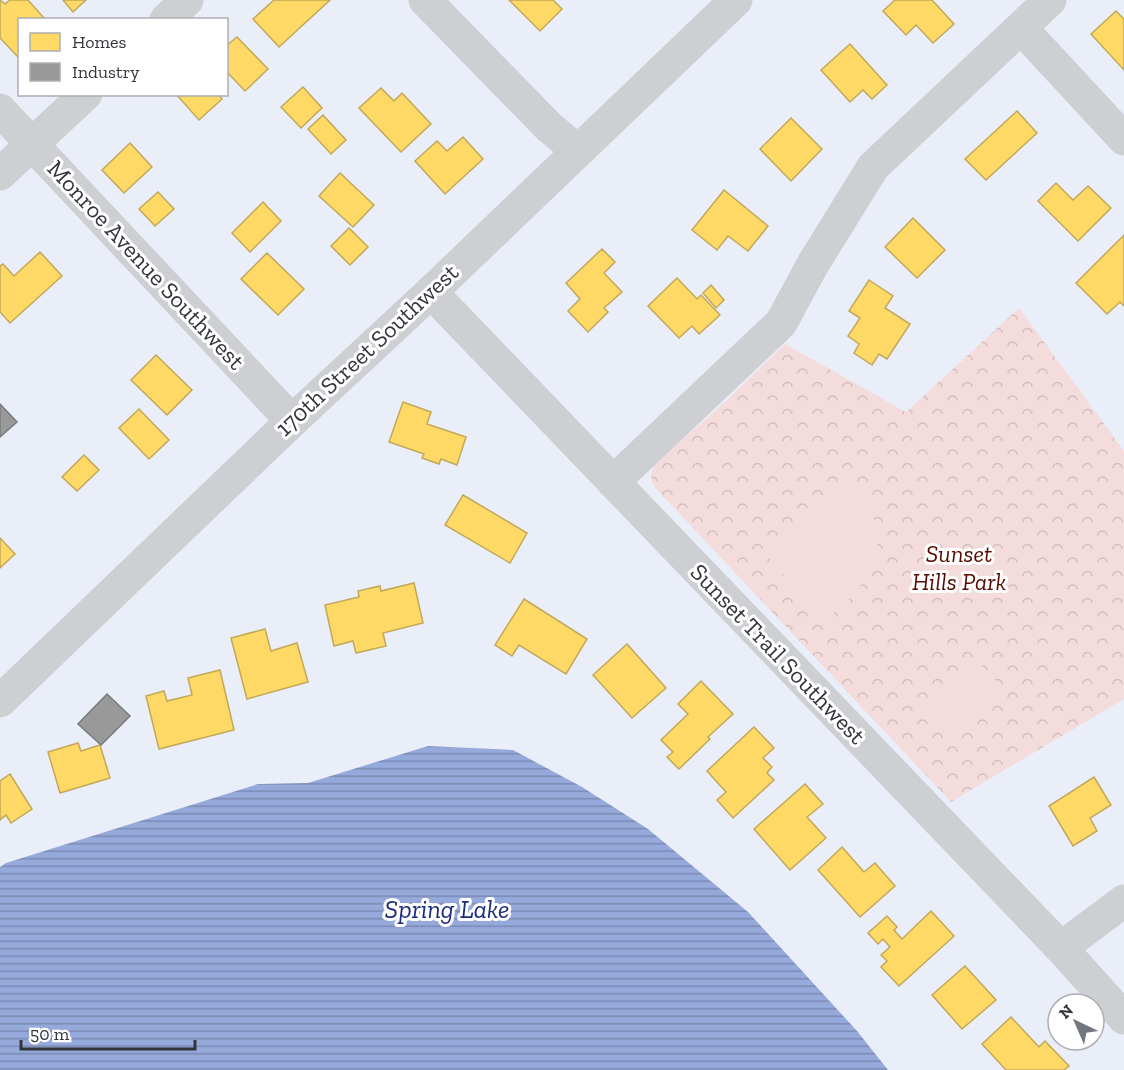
<svg xmlns="http://www.w3.org/2000/svg" width="1124" height="1070" font-family="'Zilla Slab',serif">
<style>
.park{fill:url(#park-crowns)}
.pitch{fill:#f4dcdc}
.water{fill:url(#water-rules)}
.homes{fill:#ffd966;stroke:#c2a859;stroke-width:1.5}
.industry{fill:#999;stroke:#7a7b7d;stroke-width:1.5}
.lines{fill:none;stroke-linecap:round;stroke-linejoin:round}
.minor{stroke:#cecfd2;stroke-width:33}
.labels{text-anchor:middle;stroke-width:6;stroke-linejoin:round;paint-order:stroke}
.street-label{font-size:24px;fill:#32353c;stroke:#fff}
.park-label{font-size:24px;font-style:italic;fill:#560b02;stroke:#fff}
.water-label{font-size:26px;font-style:italic;fill:#1a2c7b;stroke:#fff}
</style>
<defs>
<pattern id="park-crowns" width="20" height="18" patternUnits="userSpaceOnUse" patternTransform="scale(1.5)"><rect width="20" height="18" fill="#f4dcdc"/><path d="M2 6a3 3 0 1 1 6 0M12 15a3 3 0 1 1 6 0" fill="none" stroke="#d2bdbe"/></pattern>
<pattern id="water-rules" width="6" height="5" patternUnits="userSpaceOnUse" patternTransform="scale(1.5)"><rect width="6" height="5" fill="#96a9db"/><path d="M0 2.5h6" fill="none" stroke="#7b8ab3"/></pattern>
</defs>
<rect width="100%" height="100%" fill="#eaeef8"/>
<path class="park" d="M 1019,308 L 1124,451 L 1124,699 L 951,802 L 659,492 L 652,483 L 651,475 L 653,468 L 656,463 L 726,401 L 785,344 L 906,412 Z"/>
<g class="pitch">
<path d="M 847,482 L 866,503 L 879,531 L 875,566 L 852,597 L 823,622 L 767,556 L 769,545 Z"/>
<path d="M 976,659 L 1003,688 L 953,734 L 926,705 Z"/>
</g>
<path class="water" d="M 428,746 L 513,750 L 582,787 L 648,829 L 748,912 L 857,1031 L 888,1070 L 0,1070 L 0,867 L 6,863 L 258,784 L 308,783 Z"/>
<g class="homes">
<path d="M 0,0 L 5,4 L 10,0 L 28,0 L 44,18 L 43,20 L 20,20 L 20,59 L 0,38 Z"/>
<path d="M 63,0 L 86,0 L 73,12 Z"/>
<path d="M 274,0 L 330,0 L 279,47 L 253,19 Z"/>
<path d="M 509,0 L 553,0 L 562,9 L 540,31 Z"/>
<path d="M 895,0 L 932,0 L 954,24 L 933,43 L 916,25 L 906,35 L 883,11 Z"/>
<path d="M 1116,11 L 1124,19 L 1124,70 L 1091,34 Z"/>
<path d="M 237,37 L 268,69 L 245,91 L 226,71 L 226,46 Z"/>
<path d="M 850,44 L 887,85 L 872,99 L 863,90 L 850,102 L 821,70 Z"/>
<path d="M 303,87 L 322,108 L 301,128 L 281,107 Z"/>
<path d="M 381,88 L 394,101 L 402,93 L 431,124 L 401,152 L 359,108 Z"/>
<path d="M 176,94 L 218,94 L 222,99 L 199,120 Z"/>
<path d="M 1017,111 L 1037,133 L 986,180 L 965,159 Z"/>
<path d="M 323,115 L 346,140 L 331,154 L 308,129 Z"/>
<path d="M 791,118 L 822,149 L 791,181 L 760,149 Z"/>
<path d="M 463,137 L 483,159 L 445,194 L 415,161 L 437,141 L 447,151 Z"/>
<path d="M 130,143 L 152,167 L 124,193 L 102,170 Z"/>
<path d="M 340,173 L 374,205 L 353,227 L 319,196 Z"/>
<path d="M 1056,183 L 1073,200 L 1088,186 L 1111,208 L 1078,241 L 1038,201 Z"/>
<path d="M 724,190 L 768,226 L 748,251 L 728,236 L 717,250 L 692,230 Z"/>
<path d="M 158,192 L 174,209 L 155,226 L 139,209 Z"/>
<path d="M 263,202 L 281,221 L 250,252 L 232,233 Z"/>
<path d="M 913,218 L 945,250 L 917,278 L 885,247 Z"/>
<path d="M 349,228 L 368,247 L 350,265 L 331,246 Z"/>
<path d="M 1124,235 L 1124,306 L 1120,302 L 1107,314 L 1076,283 Z"/>
<path d="M 602,249 L 615,262 L 604,273 L 622,292 L 604,308 L 608,312 L 588,332 L 568,311 L 580,299 L 566,283 Z"/>
<path d="M 40,252 L 62,276 L 10,323 L 0,312 L 0,266 L 3,264 L 14,276 Z"/>
<path d="M 267,253 L 304,289 L 278,315 L 241,279 Z"/>
<path d="M 677,278 L 697,299 L 701,295 L 720,315 L 699,334 L 692,326 L 679,338 L 648,306 Z"/>
<path d="M 869,280 L 893,296 L 885,308 L 910,324 L 887,359 L 879,354 L 872,365 L 854,353 L 859,344 L 848,336 L 860,318 L 849,311 Z"/>
<path d="M 711,285 L 724,300 L 716,308 L 703,293 Z"/>
<path d="M 156,355 L 192,390 L 167,415 L 131,380 Z"/>
<path d="M 403,402 L 431,412 L 427,424 L 466,437 L 457,465 L 441,459 L 439,464 L 422,458 L 424,454 L 389,442 Z"/>
<path d="M 139,409 L 169,440 L 149,459 L 119,428 Z"/>
<path d="M 84,455 L 99,470 L 77,491 L 62,477 Z"/>
<path d="M 463,495 L 527,533 L 510,563 L 445,525 Z"/>
<path d="M 0,538 L 15,554 L 0,568 Z"/>
<path d="M 414,583 L 423,623 L 383,633 L 386,646 L 356,653 L 353,641 L 334,646 L 325,605 L 359,597 L 358,591 L 380,586 L 381,591 Z"/>
<path d="M 524,599 L 587,639 L 566,674 L 519,645 L 512,656 L 495,645 Z"/>
<path d="M 265,629 L 271,651 L 297,643 L 308,682 L 247,699 L 231,638 Z"/>
<path d="M 627,644 L 666,688 L 632,718 L 593,675 Z"/>
<path d="M 220,670 L 234,730 L 159,749 L 146,696 L 164,691 L 167,701 L 192,695 L 188,678 Z"/>
<path d="M 701,681 L 733,714 L 708,737 L 710,739 L 679,769 L 667,757 L 673,752 L 661,740 L 688,714 L 678,704 Z"/>
<path d="M 754,727 L 774,748 L 763,758 L 772,767 L 767,773 L 774,780 L 733,818 L 717,800 L 726,792 L 707,771 Z"/>
<path d="M 78,743 L 81,751 L 100,745 L 110,778 L 60,793 L 48,752 Z"/>
<path d="M 10,774 L 32,809 L 11,823 L 6,815 L 0,820 L 0,781 Z"/>
<path d="M 1094,777 L 1111,805 L 1090,818 L 1097,831 L 1073,846 L 1049,806 Z"/>
<path d="M 805,784 L 823,804 L 807,817 L 826,838 L 790,870 L 754,829 Z"/>
<path d="M 842,847 L 864,872 L 875,863 L 895,886 L 860,917 L 818,870 Z"/>
<path d="M 931,911 L 954,936 L 899,986 L 881,967 L 887,961 L 881,955 L 890,947 L 883,939 L 878,944 L 868,933 L 887,916 L 897,927 L 894,930 L 902,939 Z"/>
<path d="M 965,966 L 996,1000 L 962,1029 L 932,995 Z"/>
<path d="M 1011,1017 L 1039,1047 L 1045,1041 L 1069,1066 L 1064,1070 L 1006,1070 L 982,1044 Z"/>
</g>
<g class="industry">
<path d="M 0,404 L 17,422 L 0,437 Z"/>
<path d="M 107,694 L 130,716 L 101,745 L 78,724 Z"/>
</g>
<g class="lines">
<g class="minor">
<path d="M 425,0 L 550,128 L 577,150"/>
<path d="M 166,20 L 187,0"/>
<path d="M 1021,28 L 1124,139"/>
<path d="M 0,110 L 292,421"/>
<path d="M 0,174 L 86,94"/>
<path d="M 431,292 L 1061,948 L 1124,1018"/>
<path d="M 613,482 L 781,323 L 813,264 L 873,167 L 1050,0"/>
<path d="M 0,701 L 292,421 L 431,292 L 736,0"/>
<path d="M 1061,948 L 1124,901"/>
</g>
</g>
<g class="labels">
<g class="street-label">
<text transform="translate(146 265) rotate(47)" y="8">Monroe Avenue Southwest</text>
<text transform="translate(367 350) rotate(-43)" y="8">170th Street Southwest</text>
<text transform="translate(778 654) rotate(46)" y="8">Sunset Trail Southwest</text>
</g>
<g class="park-label">
<text x="959" y="562">Sunset<tspan x="959" dy="28">Hills Park</tspan></text>
</g>
<g class="water-label">
<text x="447" y="918">Spring Lake</text>
</g>
</g>
<rect x="18" y="18" width="210" height="78" fill="#ffffff" stroke="#adaeb1" stroke-width="1.5"/>
<rect x="30" y="33" width="30" height="18" fill="#ffd966" stroke="#adaeb1" stroke-width="1.5"/>
<text x="72" y="48" font-size="18" fill="#32353c">Homes</text>
<rect x="30" y="63" width="30" height="18" fill="#999999" stroke="#adaeb1" stroke-width="1.5"/>
<text x="72" y="78" font-size="18" fill="#32353c">Industry</text>
<g transform="translate(1076 1022) rotate(316)"><circle r="28" fill="#ffffff" stroke="#adaeb1" stroke-width="1.5"/>
<path d="M0-4.5L10 22L0 15L-10 22Z" fill="#72767e"/>
<text y="-9" font-size="16" font-weight="bold" text-anchor="middle" fill="#32353c">N</text>
</g>
<path d="M21 1040v9h174v-9" fill="none" stroke="#32353c" stroke-width="3"/>
<text x="30" y="1040" font-size="18" fill="#32353c" stroke="#ffffff" stroke-width="4.5" paint-order="stroke">50 m</text>
</svg>
